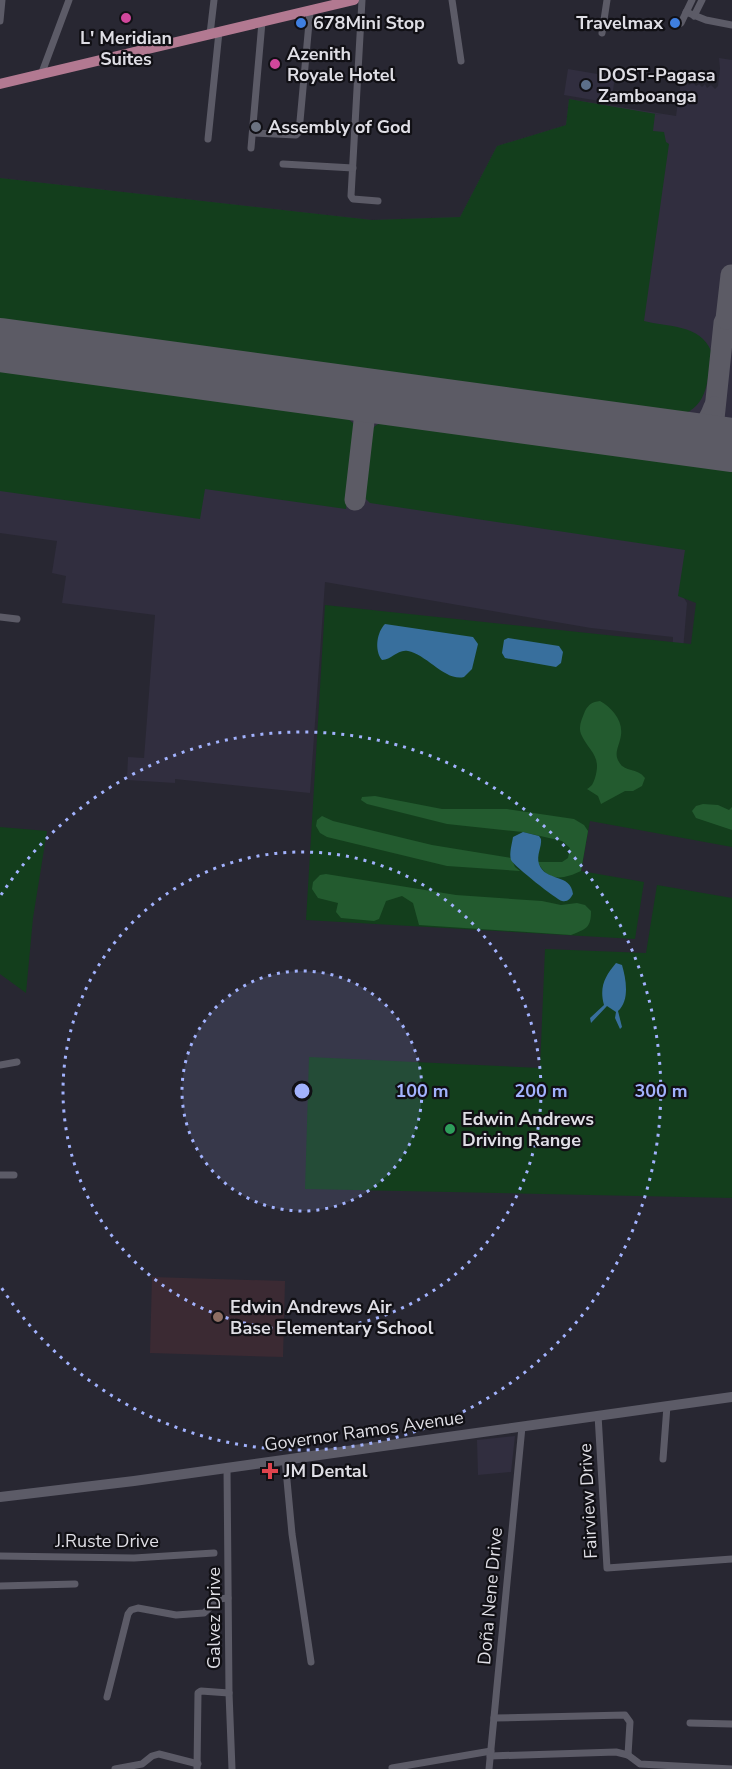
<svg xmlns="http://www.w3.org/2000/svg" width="732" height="1769" font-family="'Nunito Sans',sans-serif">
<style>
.built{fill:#312e3f}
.education{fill:#3b2a33}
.green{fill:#133e1c}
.forest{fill:#235b2f}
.water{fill:#386f9d}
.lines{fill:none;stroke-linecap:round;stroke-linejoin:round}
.taxiway{stroke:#5c5b65;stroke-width:21}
.runway{stroke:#5c5b65;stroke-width:54}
.minor{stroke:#5c5b67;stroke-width:7}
.secondary{stroke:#5c5b67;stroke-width:10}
.primary{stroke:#b27991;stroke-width:10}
.ring{fill:none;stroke:#a2b2fd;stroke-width:3;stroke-dasharray:3 6}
.hotel-dot{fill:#d1479c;stroke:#111015;stroke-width:2}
.shop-dot{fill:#3f7fe0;stroke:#111015;stroke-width:2}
.service-dot{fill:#5c6f8a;stroke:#111015;stroke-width:2}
.worship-dot{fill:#6b7280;stroke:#111015;stroke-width:2}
.leisure-dot{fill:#2e9e5b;stroke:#111015;stroke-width:2}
.education-dot{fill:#8d6e63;stroke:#111015;stroke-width:2}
.health-dot{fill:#e0444e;stroke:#111015;stroke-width:2}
.labels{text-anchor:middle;stroke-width:4.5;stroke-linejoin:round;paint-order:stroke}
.poi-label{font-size:18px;font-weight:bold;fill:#dfdee5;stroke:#111015;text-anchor:start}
.street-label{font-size:18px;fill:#dfdee5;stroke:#111015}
.centre{fill:#a2b2fd;stroke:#111015;stroke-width:3}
.ring-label{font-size:18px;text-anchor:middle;font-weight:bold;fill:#a2b2fd;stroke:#111015;stroke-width:4.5;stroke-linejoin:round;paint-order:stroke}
</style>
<rect width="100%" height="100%" fill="#282732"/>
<g class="built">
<path d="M 719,58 L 732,60 L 732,554 L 684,598 L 687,603 L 682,662 L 672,661 L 673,637 L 591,628 L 325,582 L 310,793 L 175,779 L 175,783 L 127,780 L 128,757 L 144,758 L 155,615 L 62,603 L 66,576 L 52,573 L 57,541 L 0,533 L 0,178 L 372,220 L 460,217 L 497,146 L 566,125 L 569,99 L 676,116 L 681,81 L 684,85 L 687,82 L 689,85 L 693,82 L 696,86 L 699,84 L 702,87 L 705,84 L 707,88 L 711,85 L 715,89 L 718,86 L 720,68 Z"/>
<path d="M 568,69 L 615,77 L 611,103 L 564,95 Z"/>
<path d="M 515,1436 L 511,1472 L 478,1475 L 477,1440 Z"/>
</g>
<path class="education" d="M 152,1277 L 285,1281 L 283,1357 L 150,1353 Z"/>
<g class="green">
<path d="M 569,99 L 662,115 L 655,114 L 653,131 L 664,132 L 666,142 L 669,144 L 644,321 C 667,327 700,324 711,351 C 708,373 710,402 686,413 L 0,320 L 0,178 L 372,220 L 460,217 L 497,146 L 566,125 Z"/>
<path d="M 0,371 L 348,419 L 353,423 L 357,430 L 346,509 L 205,489 L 200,519 L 0,491 Z"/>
<path d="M 380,423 L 732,471 L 732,847 L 590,821 L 581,871 L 644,882 L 635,939 L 306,920 L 325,605 L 691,644 L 696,603 L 678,596 L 685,550 L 370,503 L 364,497 L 363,493 L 369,434 L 375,426 Z"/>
<path d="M 0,827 L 47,831 L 33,918 L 26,993 L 0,974 Z"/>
<path d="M 657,885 L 732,898 L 732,1198 L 305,1189 L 309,1057 L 540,1068 L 545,949 L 646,953 Z"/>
</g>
<g class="forest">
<path d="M 600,701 C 612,708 623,720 621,735 C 620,745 613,753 619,762 C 625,773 637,767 645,778 L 642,786 L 633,791 L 625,791 L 601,804 L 598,796 L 587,789 C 592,786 593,784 595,778 C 602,755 589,752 581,734 C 578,726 582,719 585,711 C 589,704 592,702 600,701 Z"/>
<path d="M 375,796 L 442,809 L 507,809 L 574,819 L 584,825 L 588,831 L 581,871 C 564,879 548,883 538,862 L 562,862 L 568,858 L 570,848 L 562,841 L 523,832 L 447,824 L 367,804 L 361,800 L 362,797 Z"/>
<path d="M 703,804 L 718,805 L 729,810 L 732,807 L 732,830 L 696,818 L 692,811 L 696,806 Z"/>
<path d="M 322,816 L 333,821 L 432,845 L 511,858 L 515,867 L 520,871 L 447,866 L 327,837 L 320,833 L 316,826 L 317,820 Z"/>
<path d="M 326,874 L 456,895 L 542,901 L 561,905 L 577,903 L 585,905 L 591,911 C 591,928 586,929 571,935 L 419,925 L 413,903 L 402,896 L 386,901 L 379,919 L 374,921 L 341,918 L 336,912 L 338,903 L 318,898 L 312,889 L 313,882 L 320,875 Z"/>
</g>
<g class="water">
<path d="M 385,624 L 473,637 L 478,644 L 472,669 L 464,677 C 446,682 426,654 408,651 C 397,649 392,660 382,660 C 374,650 377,632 385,624 Z"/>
<path d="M 508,638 L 559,646 L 563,652 L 561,663 L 556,667 L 505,658 L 502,653 L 504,640 Z"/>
<path d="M 523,832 L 539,836 L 541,839 C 542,847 536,855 539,864 C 545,882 571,873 573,894 C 570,899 568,902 562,901 C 557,900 514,866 511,860 C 509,853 512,844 513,837 Z"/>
<path d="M 616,963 L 622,965 C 626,979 630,1000 618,1011 L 622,1027 L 620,1029 L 615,1018 L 616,1012 L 607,1006 L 591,1023 L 590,1018 L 604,1005 C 599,987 605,976 616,963 Z"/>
</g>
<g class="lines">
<g class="taxiway">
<path d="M 732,318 L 727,318 L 724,323 L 714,419 L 718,432 L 732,444"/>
<path d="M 726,319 L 731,275"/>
<path d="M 677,437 C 698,434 707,427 714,407"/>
<path d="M 355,500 L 367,395"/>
</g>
<path class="runway" d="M 0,345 L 732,445"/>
<g class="minor">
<path d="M 362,0 L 351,196 L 353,199 L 378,201"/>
<path d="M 452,0 L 461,61"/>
<path d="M 686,12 L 706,20 L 732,25"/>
<path d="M 694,16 L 702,0"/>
<path d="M 0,21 L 2,0"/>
<path d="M 681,23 L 692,0"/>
<path d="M 602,33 L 607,0"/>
<path d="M 210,34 L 214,0"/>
<path d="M 41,75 L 69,0"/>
<path d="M 253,133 L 296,135 L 299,132 L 310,12"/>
<path d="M 208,139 L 219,32"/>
<path d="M 251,148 L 262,22"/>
<path d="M 283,164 L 353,168"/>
<path d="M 0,617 L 17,619"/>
<path d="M 0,1065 L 17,1062"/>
<path d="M 0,1175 L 14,1175"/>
<path d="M 598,1415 L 607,1568 L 732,1559"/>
<path d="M 285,1459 L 292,1534 L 311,1662"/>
<path d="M 663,1459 L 667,1406"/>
<path d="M 227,1467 L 229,1693 L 232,1769"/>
<path d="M 0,1556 L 134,1558 L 214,1553"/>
<path d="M 0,1586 L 75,1584"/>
<path d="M 107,1697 L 128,1614 L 131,1610 L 138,1608 L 176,1615 L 204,1613 L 219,1599 L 228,1598"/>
<path d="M 494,1718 L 625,1715 L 630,1722 L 628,1755"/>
<path d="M 690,1723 L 732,1724"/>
<path d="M 490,1756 L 616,1752 L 628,1755 L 640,1764 L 732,1769"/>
<path d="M 392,1768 L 491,1751"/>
<path d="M 115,1769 L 142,1764 L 152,1756 L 159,1754 L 198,1764"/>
<path d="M 197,1769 L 198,1693 L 201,1691 L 229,1693"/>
<path d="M 489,1769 L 522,1427"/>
</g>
<path class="secondary" d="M 0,1497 L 134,1481 L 732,1397"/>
<path class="primary" d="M 0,84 L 354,0"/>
</g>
<circle cx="302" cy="1091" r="120" fill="#a2b2fd" fill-opacity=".12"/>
<g class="ring">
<circle cx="302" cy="1091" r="120"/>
<circle cx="302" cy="1091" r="239"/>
<path d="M1 895A359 359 0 1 1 1 1287"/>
</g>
<g class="hotel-dot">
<circle cx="126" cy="18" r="6"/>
<circle cx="275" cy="64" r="6"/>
</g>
<g class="shop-dot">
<circle cx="301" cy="23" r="6"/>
<circle cx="675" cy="23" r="6"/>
</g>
<circle class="service-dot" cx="586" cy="85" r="6"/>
<circle class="worship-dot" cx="256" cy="127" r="6"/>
<circle class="leisure-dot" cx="450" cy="1129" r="6"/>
<circle class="education-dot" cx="218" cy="1317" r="6"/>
<path class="health-dot" d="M267 1462h6v6h6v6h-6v6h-6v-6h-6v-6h6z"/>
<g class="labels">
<g class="poi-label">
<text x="313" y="29">678Mini Stop</text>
<text x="663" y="29" text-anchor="end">Travelmax</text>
<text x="126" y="44" text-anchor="middle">L' Meridian<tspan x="126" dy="21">Suites</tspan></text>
<text x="287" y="60">Azenith<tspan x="287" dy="21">Royale Hotel</tspan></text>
<text x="598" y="81">DOST-Pagasa<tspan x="598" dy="21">Zamboanga</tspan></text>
<text x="268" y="133">Assembly of God</text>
<text x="462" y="1125">Edwin Andrews<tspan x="462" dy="21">Driving Range</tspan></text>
<text x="230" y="1313">Edwin Andrews Air<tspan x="230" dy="21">Base Elementary School</tspan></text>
<text x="284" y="1477">JM Dental</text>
</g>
<g class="street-label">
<text transform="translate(364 1431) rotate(-8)" y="6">Governor Ramos Avenue</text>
<text transform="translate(588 1501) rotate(-93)" y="6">Fairview Drive</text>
<text x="107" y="1547">J.Ruste Drive</text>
<text transform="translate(490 1596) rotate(-85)" y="6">Doña Nene Drive</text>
<text transform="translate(214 1618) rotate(-90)" y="6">Galvez Drive</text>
</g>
</g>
<circle cx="302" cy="1091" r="9" class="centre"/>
<g class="ring-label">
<text x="422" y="1097">100 m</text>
<text x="541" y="1097">200 m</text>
<text x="661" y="1097">300 m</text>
</g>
</svg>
